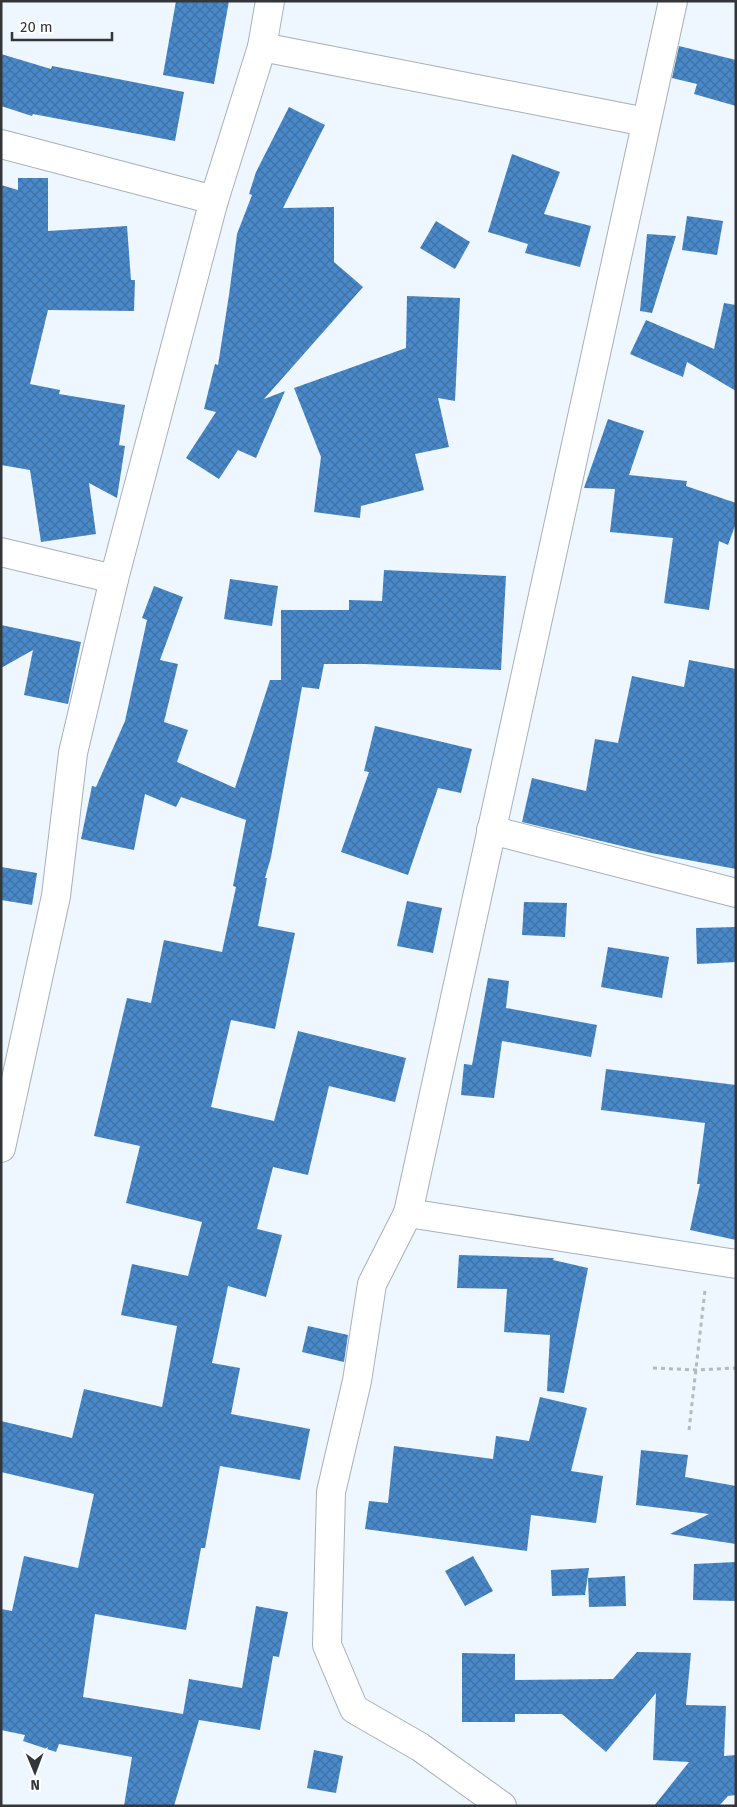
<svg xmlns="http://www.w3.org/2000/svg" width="737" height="1807" font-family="'Fira Sans',sans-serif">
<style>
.building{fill:url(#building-cross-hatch)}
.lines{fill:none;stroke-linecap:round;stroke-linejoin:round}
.minor-casing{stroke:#a8b0b8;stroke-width:30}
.path{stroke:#b3bac1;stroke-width:3;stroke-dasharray:4 4;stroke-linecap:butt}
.minor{stroke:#fff;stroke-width:28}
</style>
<defs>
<pattern id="building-cross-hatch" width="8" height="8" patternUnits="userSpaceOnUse" patternTransform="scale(1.25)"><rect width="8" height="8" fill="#4a89c9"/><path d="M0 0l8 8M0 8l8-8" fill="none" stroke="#3e71a4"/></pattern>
</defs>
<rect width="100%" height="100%" fill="#eef6ff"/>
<g class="building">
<path d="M 176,1 L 229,1 L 214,84 L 163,75 Z"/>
<path d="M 679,46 L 736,60 L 736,106 L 694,94 L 697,84 L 672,78 Z"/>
<path d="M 1,54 L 51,69 L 52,66 L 184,92 L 175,141 L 33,114 L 32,116 L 1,106 Z"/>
<path d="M 289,107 L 325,125 L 283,208 L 334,207 L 334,262 L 363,287 L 264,399 L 285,391 L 256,458 L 238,450 L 219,479 L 186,458 L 216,412 L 204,409 L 215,364 L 218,365 L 229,295 L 237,234 L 252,195 L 249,194 L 256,172 Z"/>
<path d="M 512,154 L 560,172 L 544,214 L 591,226 L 580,267 L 525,253 L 528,244 L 488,232 Z"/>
<path d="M 18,178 L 48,178 L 48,231 L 127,226 L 131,280 L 135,280 L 134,311 L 48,310 L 30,384 L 60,390 L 59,394 L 125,405 L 119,445 L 125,446 L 117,498 L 89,483 L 96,534 L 41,542 L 30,470 L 1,465 L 1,185 L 18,190 Z"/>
<path d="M 687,216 L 723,221 L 717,255 L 682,250 Z"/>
<path d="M 436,221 L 470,242 L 455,269 L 420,248 Z"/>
<path d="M 647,234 L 676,236 L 652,313 L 640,311 Z"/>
<path d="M 407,296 L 460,298 L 455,401 L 438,398 L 449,447 L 415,454 L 424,490 L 361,506 L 360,518 L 314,512 L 321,457 L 294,388 L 406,348 Z"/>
<path d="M 724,303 L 736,305 L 736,391 L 687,362 L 683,377 L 630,354 L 646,320 L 714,349 Z"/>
<path d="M 608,419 L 644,431 L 629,475 L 687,481 L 686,486 L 736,503 L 736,523 L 728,545 L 719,541 L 709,610 L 664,603 L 673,538 L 610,532 L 615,489 L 584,488 Z"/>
<path d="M 384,570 L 506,576 L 501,670 L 365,664 L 324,664 L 319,689 L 302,687 L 271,857 L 265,878 L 267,878 L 258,926 L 295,933 L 275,1029 L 231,1020 L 211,1107 L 274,1121 L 298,1031 L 406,1058 L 395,1102 L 329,1086 L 308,1175 L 273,1167 L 257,1229 L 282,1235 L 266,1297 L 228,1286 L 212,1363 L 240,1368 L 231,1414 L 310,1429 L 300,1480 L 220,1466 L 205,1548 L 201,1548 L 186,1630 L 95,1614 L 83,1697 L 183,1714 L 189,1679 L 242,1688 L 256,1606 L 288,1612 L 279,1657 L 273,1656 L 260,1730 L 199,1720 L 174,1806 L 124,1806 L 132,1757 L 59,1744 L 56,1752 L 23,1741 L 25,1735 L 1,1730 L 1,1609 L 12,1611 L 24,1556 L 78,1568 L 94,1494 L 1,1472 L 1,1421 L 72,1438 L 84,1389 L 162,1407 L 177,1326 L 121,1315 L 132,1264 L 188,1276 L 202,1222 L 126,1203 L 140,1146 L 94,1136 L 127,998 L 151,1003 L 164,940 L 222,952 L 236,887 L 233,886 L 246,820 L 181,797 L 176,807 L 145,794 L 134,850 L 81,839 L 92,786 L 96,787 L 125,721 L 147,620 L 142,618 L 154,586 L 183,597 L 160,660 L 178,664 L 164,722 L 188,730 L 177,762 L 235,788 L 270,680 L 281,680 L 281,610 L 349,610 L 349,600 L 382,601 Z"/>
<path d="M 230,579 L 278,586 L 272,626 L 224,619 Z"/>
<path d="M 1,625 L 81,642 L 68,704 L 24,695 L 33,650 L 1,668 Z"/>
<path d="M 689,660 L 736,669 L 736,869 L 651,853 L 522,822 L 532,778 L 586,791 L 595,739 L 618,743 L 632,676 L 684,687 Z"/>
<path d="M 375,726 L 472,749 L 461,793 L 438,788 L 408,875 L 341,852 L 369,772 L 364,771 Z"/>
<path d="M 1,867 L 37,873 L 32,905 L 1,900 Z"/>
<path d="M 407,901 L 442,908 L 433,953 L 397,946 Z"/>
<path d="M 524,902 L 567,903 L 565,937 L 522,935 Z"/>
<path d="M 736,927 L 736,962 L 697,964 L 696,928 Z"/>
<path d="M 608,947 L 669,957 L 662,998 L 601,987 Z"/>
<path d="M 488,978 L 509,981 L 506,1008 L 597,1025 L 591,1057 L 502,1041 L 494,1098 L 461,1095 L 464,1064 L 472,1065 Z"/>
<path d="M 606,1069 L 736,1085 L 736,1240 L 690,1230 L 700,1184 L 697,1184 L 705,1123 L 601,1110 Z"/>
<path d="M 459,1255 L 554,1258 L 553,1260 L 588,1268 L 564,1393 L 547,1391 L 550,1335 L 504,1332 L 507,1289 L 457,1288 Z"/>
<path d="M 308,1326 L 348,1335 L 344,1362 L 302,1352 Z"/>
<path d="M 540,1397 L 587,1408 L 571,1471 L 603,1476 L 596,1523 L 531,1515 L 527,1551 L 365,1529 L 369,1501 L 388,1503 L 394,1446 L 493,1459 L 496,1436 L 529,1441 Z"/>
<path d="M 641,1450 L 688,1455 L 685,1477 L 736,1486 L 736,1544 L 670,1534 L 709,1514 L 636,1505 Z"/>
<path d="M 473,1556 L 493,1591 L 465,1606 L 445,1571 Z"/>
<path d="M 736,1562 L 736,1601 L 693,1600 L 694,1564 Z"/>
<path d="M 589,1568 L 585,1595 L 552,1596 L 551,1570 Z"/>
<path d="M 625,1576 L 626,1606 L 589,1607 L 588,1578 Z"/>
<path d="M 637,1652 L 691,1653 L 686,1705 L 726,1706 L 724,1756 L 736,1755 L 736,1795 L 728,1796 L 719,1806 L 654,1806 L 689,1762 L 653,1760 L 656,1693 L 606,1752 L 562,1714 L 515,1714 L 515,1722 L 462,1722 L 462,1653 L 515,1654 L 515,1680 L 613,1679 Z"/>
<path d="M 314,1750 L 343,1756 L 336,1793 L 307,1788 Z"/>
</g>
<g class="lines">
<g class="minor-casing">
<g id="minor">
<path d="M 673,1 L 408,1213 L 736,1264"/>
<path d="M 262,47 L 270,1"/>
<path d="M 1,144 L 214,200"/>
<path d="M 1,552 L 114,579"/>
<path d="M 491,830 L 736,893"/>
<path d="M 1,1148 L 56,896 L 73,753 L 114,579 L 214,200 L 262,47 L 646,122"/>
<path d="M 408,1213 L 372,1284 L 357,1381 L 331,1492 L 327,1645 L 354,1709 L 420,1747 L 502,1806"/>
</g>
</g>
<g class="path">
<path d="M 653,1368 L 696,1370 L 736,1368"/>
<path d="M 689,1430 L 705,1290"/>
</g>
<use href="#minor" class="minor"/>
</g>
<rect width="737" height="1807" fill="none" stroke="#323639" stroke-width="5"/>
<g transform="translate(35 1772) rotate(179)" stroke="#ffffff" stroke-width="4" paint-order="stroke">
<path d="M0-4L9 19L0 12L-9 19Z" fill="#323639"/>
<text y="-8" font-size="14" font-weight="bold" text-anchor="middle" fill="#323639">N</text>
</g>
<path d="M12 32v8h100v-8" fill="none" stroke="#323639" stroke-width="2.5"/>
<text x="20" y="32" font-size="15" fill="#323639" stroke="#ffffff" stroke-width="4" paint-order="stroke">20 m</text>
</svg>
